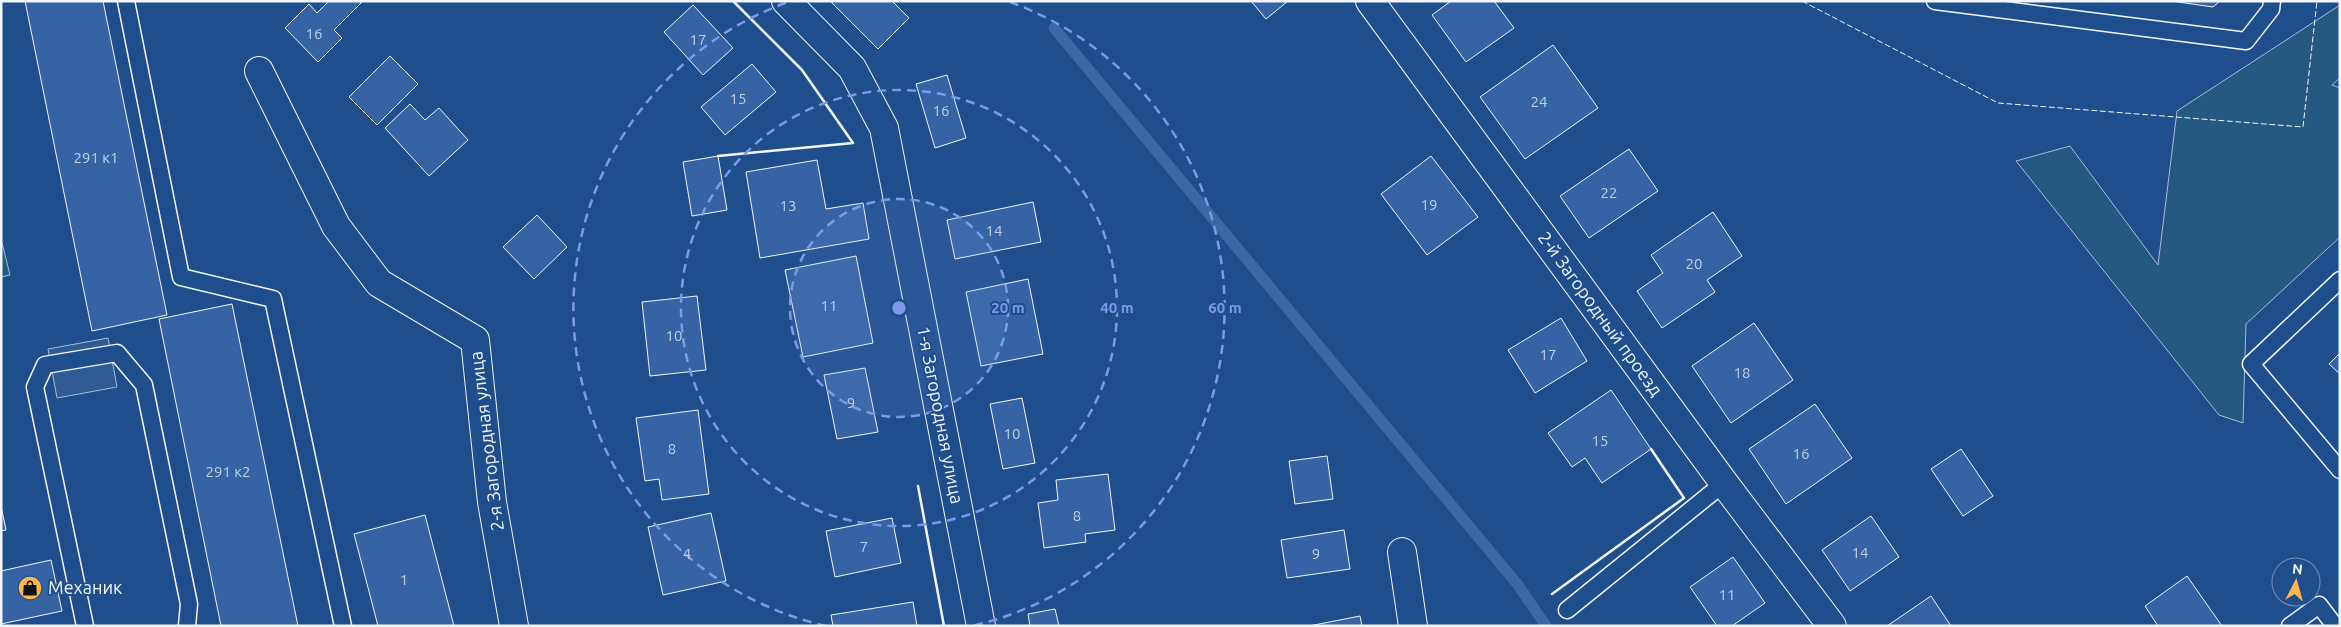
<svg xmlns="http://www.w3.org/2000/svg" width="2341" height="627" font-family="Ubuntu,sans-serif">
<style>
.green{fill:#245a82;stroke:#a8bbd7}
.parking{fill:#305b95;stroke:#a8bbd7}
.lines{fill:none;stroke-linecap:round;stroke-linejoin:round}
.stream{stroke:#3b69a3;stroke-width:11}
.building{fill:#3563a3;stroke:#f2f6ff}
.service-casing{stroke:#f2f6ff;stroke-width:19}
.minor-casing{stroke:#f2f6ff;stroke-width:30}
.service{stroke:#1f4e8c;stroke-width:16}
.minor{stroke:#1f4e8c;stroke-width:28}
.fence{stroke:#f2f6ff;stroke-width:1;stroke-dasharray:6 2.5;stroke-linecap:butt}
.wall{stroke:#f2f6ff;stroke-width:2.5}
.ring{fill:none;stroke:#7d9aea;stroke-width:2.5;stroke-dasharray:9 6}
.labels{text-anchor:middle;stroke-width:4;stroke-linejoin:round;paint-order:stroke}
.number-label{font-size:15px;fill:#c3d1e8}
.street-label{font-size:18px;fill:#f2f6ff;stroke:#1f4e8c}
.poi-label{font-size:18px;fill:#f2f6ff;stroke:#1f4e8c;text-anchor:start}
.centre{fill:#7d9aea;stroke:#1f4e8c;stroke-width:2.5}
.ring-label{font-size:15px;text-anchor:middle;font-weight:bold;fill:#7d9aea;stroke:#1f4e8c;stroke-width:4;stroke-linejoin:round;paint-order:stroke}
</style>
<rect width="100%" height="100%" fill="#1f4e8c"/>
<g class="green">
<path d="M 2340,5 L 2340,78 L 2332,85 L 2340,88 L 2340,237 L 2246,324 L 2243,423 L 2219,415 L 2016,161 L 2070,146 L 2158,265 L 2177,111 Z"/>
<path d="M 1,239 L 10,275 L 1,277 Z"/>
</g>
<path class="parking" d="M 108,338 L 117,387 L 57,398 L 48,349 Z"/>
<g class="lines">
<path class="stream" d="M 1054,28 L 1518,585 L 1546,626"/>
</g>
<g class="building">
<path d="M 25,1 L 103,1 L 167,315 L 92,331 Z"/>
<path d="M 329,1 L 363,1 L 334,30 L 342,38 L 318,62 L 285,28 L 309,4 L 317,13 Z"/>
<path d="M 830,1 L 892,1 L 909,18 L 878,49 Z"/>
<path d="M 1251,1 L 1288,1 L 1266,19 Z"/>
<path d="M 1451,1 L 1494,1 L 1514,28 L 1466,62 L 1432,15 Z"/>
<path d="M 2171,1 L 2220,1 L 2213,7 Z"/>
<path d="M 693,5 L 733,48 L 703,75 L 664,32 Z"/>
<path d="M 1553,45 L 1598,108 L 1525,159 L 1480,97 Z"/>
<path d="M 390,56 L 418,84 L 377,125 L 349,97 Z"/>
<path d="M 752,64 L 776,92 L 725,135 L 701,107 Z"/>
<path d="M 947,75 L 966,138 L 935,148 L 916,84 Z"/>
<path d="M 410,104 L 425,120 L 439,108 L 468,140 L 429,176 L 385,128 Z"/>
<path d="M 1629,149 L 1658,191 L 1589,238 L 1560,196 Z"/>
<path d="M 718,156 L 727,210 L 692,216 L 683,162 Z"/>
<path d="M 1431,156 L 1478,217 L 1427,255 L 1381,194 Z"/>
<path d="M 817,160 L 826,209 L 863,203 L 869,239 L 760,258 L 746,172 Z"/>
<path d="M 1033,202 L 1041,242 L 955,259 L 947,220 Z"/>
<path d="M 1713,212 L 1742,256 L 1707,280 L 1715,292 L 1662,328 L 1637,291 L 1663,273 L 1651,255 Z"/>
<path d="M 537,215 L 567,247 L 534,279 L 503,247 Z"/>
<path d="M 856,256 L 873,343 L 803,357 L 785,270 Z"/>
<path d="M 1028,279 L 1043,354 L 981,366 L 966,292 Z"/>
<path d="M 697,296 L 706,370 L 650,376 L 642,302 Z"/>
<path d="M 232,304 L 298,626 L 221,626 L 159,319 Z"/>
<path d="M 1561,318 L 1587,361 L 1535,393 L 1508,350 Z"/>
<path d="M 1754,323 L 1793,380 L 1731,423 L 1692,366 Z"/>
<path d="M 2340,353 L 2340,374 L 2329,364 Z"/>
<path d="M 865,368 L 878,432 L 837,439 L 824,375 Z"/>
<path d="M 1611,390 L 1651,449 L 1602,483 L 1585,458 L 1572,467 L 1548,433 Z"/>
<path d="M 1022,398 L 1035,463 L 1003,469 L 990,404 Z"/>
<path d="M 1815,404 L 1852,458 L 1786,504 L 1749,449 Z"/>
<path d="M 698,410 L 709,494 L 662,500 L 659,479 L 645,481 L 636,418 Z"/>
<path d="M 1961,449 L 1993,496 L 1963,516 L 1931,469 Z"/>
<path d="M 1327,456 L 1333,499 L 1295,504 L 1289,461 Z"/>
<path d="M 1108,474 L 1115,530 L 1085,534 L 1086,542 L 1044,548 L 1038,503 L 1058,500 L 1056,480 Z"/>
<path d="M 1,506 L 6,530 L 1,531 Z"/>
<path d="M 711,513 L 726,581 L 663,595 L 648,527 Z"/>
<path d="M 425,515 L 454,626 L 378,626 L 354,534 Z"/>
<path d="M 1871,516 L 1899,557 L 1850,591 L 1822,550 Z"/>
<path d="M 892,518 L 901,563 L 835,577 L 826,531 Z"/>
<path d="M 1344,530 L 1350,569 L 1287,578 L 1281,540 Z"/>
<path d="M 1733,557 L 1765,603 L 1732,626 L 1717,626 L 1690,587 Z"/>
<path d="M 51,560 L 62,611 L 1,624 L 1,571 Z"/>
<path d="M 2187,576 L 2222,626 L 2158,626 L 2145,606 Z"/>
<path d="M 1931,596 L 1951,626 L 1887,626 Z"/>
<path d="M 913,602 L 917,626 L 833,626 L 831,615 Z"/>
<path d="M 1055,609 L 1059,626 L 1030,626 L 1028,614 Z"/>
<path d="M 1360,616 L 1362,626 L 1309,626 Z"/>
</g>
<g class="lines">
<g class="service-casing">
<g id="service">
<path d="M 126,1 L 181,277 L 273,299 L 343,626"/>
<path d="M 1935,1 L 2246,41 L 2271,9 L 2272,1"/>
<path d="M 2340,280 L 2251,364 L 2340,470"/>
<path d="M 1567,610 L 1724,483"/>
<path d="M 85,626 L 35,387 L 45,365 L 117,353 L 144,385 L 189,604 L 187,626"/>
<path d="M 2290,626 L 2319,605 L 2335,626"/>
</g>
</g>
<g class="minor-casing">
<g id="minor">
<path d="M 786,1 L 852,68 L 884,128 L 981,626"/>
<path d="M 1370,1 L 1724,483 L 1832,626"/>
<path d="M 259,71 L 336,226 L 379,283 L 475,340 L 492,502 L 514,626"/>
<path d="M 1402,552 L 1413,626"/>
</g>
</g>
<use href="#service" class="service"/>
<use href="#minor" class="minor"/>
<path class="fence" d="M 1802,1 L 1998,103 L 2303,127 L 2317,1"/>
<g class="wall">
<path d="M 718,156 L 853,143 L 802,70 L 733,1"/>
<path d="M 918,486 L 944,626"/>
<path d="M 1552,594 L 1684,498 L 1651,449"/>
</g>
</g>
<circle cx="899" cy="308" r="109" fill="#7d9aea" fill-opacity=".12"/>
<g class="ring">
<circle cx="899" cy="308" r="109"/>
<circle cx="899" cy="308" r="218"/>
<path d="M826 626A326 326 0 0 1 788 2M1010 2A326 326 0 0 1 972 626"/>
</g>
<defs>
<g id="shop-disc" transform="scale(1.25)"><circle r="9.5" fill="#ffb74d" stroke="#1f4e8c"/><path d="M-5-2.5h2.3a2.7 3.5 0 0 1 5.4 0H5L5.5 6h-11ZM-1.5-2.5h3a1.5 2.3 0 0 0-3 0Z" fill="#111"/></g>
</defs>
<g fill-rule="evenodd">
<use href="#shop-disc" x="30" y="588"/>
</g>
<g class="labels">
<g class="number-label">
<text x="314" y="39">16</text>
<text x="698" y="45">17</text>
<text x="738" y="104">15</text>
<text x="1539" y="107">24</text>
<text x="941" y="116">16</text>
<text x="96" y="163">291 к1</text>
<text x="1609" y="198">22</text>
<text x="1429" y="210">19</text>
<text x="788" y="211">13</text>
<text x="994" y="236">14</text>
<text x="1694" y="269">20</text>
<text x="829" y="311">11</text>
<text x="674" y="341">10</text>
<text x="1548" y="360">17</text>
<text x="1742" y="378">18</text>
<text x="851" y="408">9</text>
<text x="1012" y="439">10</text>
<text x="1600" y="446">15</text>
<text x="672" y="454">8</text>
<text x="1801" y="459">16</text>
<text x="228" y="477">291 к2</text>
<text x="1077" y="521">8</text>
<text x="864" y="552">7</text>
<text x="1860" y="558">14</text>
<text x="687" y="559">4</text>
<text x="1316" y="559">9</text>
<text x="404" y="585">1</text>
<text x="1727" y="600">11</text>
</g>
<g class="street-label">
<text transform="translate(1600 314) rotate(54)" y="6">2-й Загородный проезд</text>
<text transform="translate(940 415) rotate(79)" y="6">1-я Загородная улица</text>
<text transform="translate(487 441) rotate(-97)" y="6">2-я Загородная улица</text>
</g>
<g class="poi-label">
<text x="48" y="594">Механик</text>
</g>
</g>
<circle cx="899" cy="308" r="8" class="centre"/>
<g class="ring-label">
<text x="1008" y="313">20 m</text>
<text x="1117" y="313">40 m</text>
<text x="1225" y="313">60 m</text>
</g>
<rect width="2341" height="627" fill="none" stroke="#f2f6ff" stroke-width="5"/>
<g transform="translate(2296 582) rotate(6)"><circle r="24" fill="#1f4e8c" stroke="#7391ba"/>
<path d="M0-4L9 19L0 12L-9 19Z" fill="#ffb74d"/>
<text y="-8" font-size="14" font-weight="bold" text-anchor="middle" fill="#f2f6ff">N</text>
</g>
</svg>
